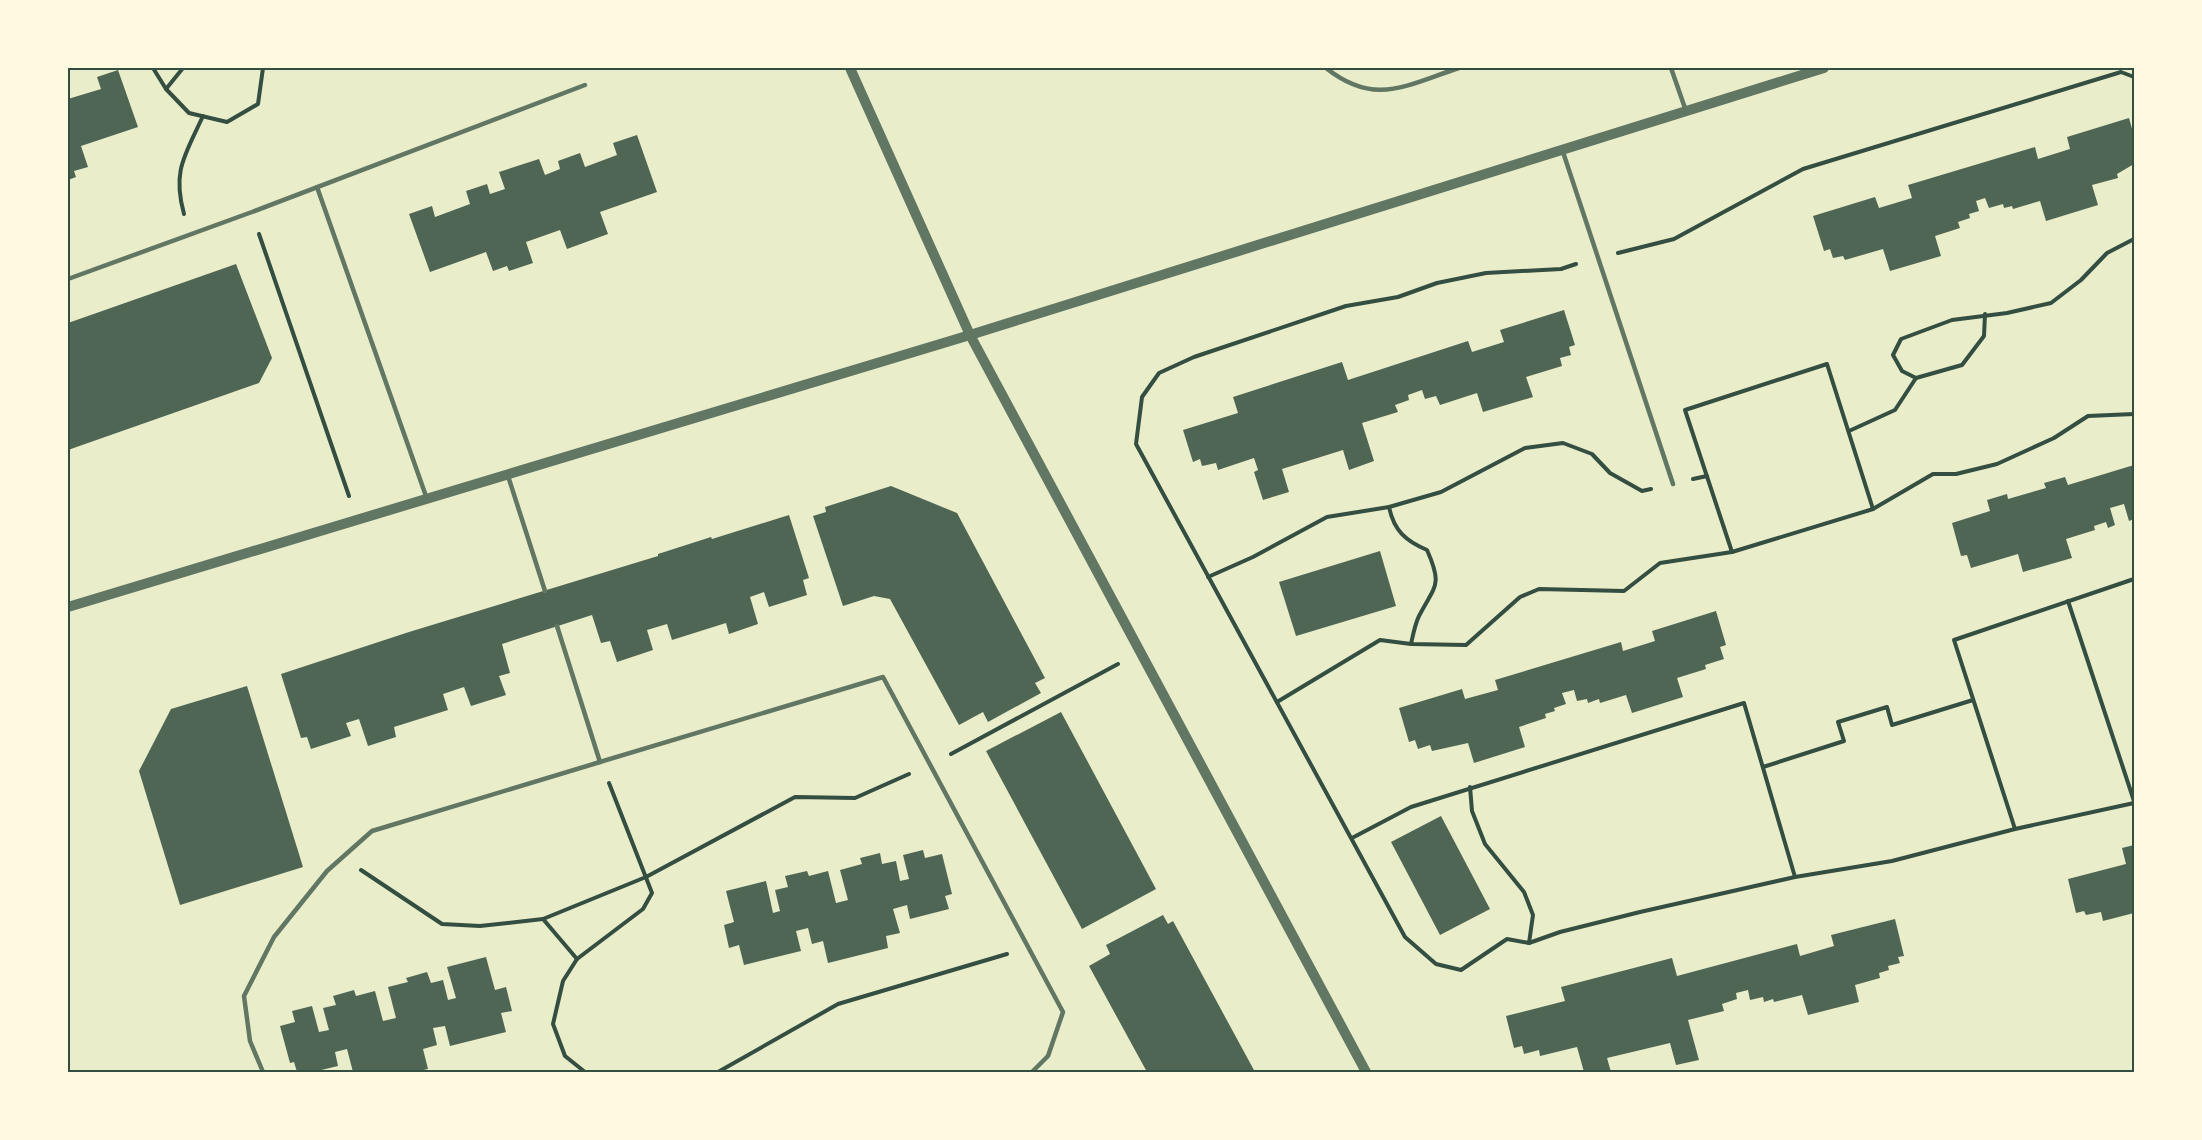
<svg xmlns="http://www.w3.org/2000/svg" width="2202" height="1140" font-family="Bitter,serif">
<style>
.building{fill:#4f6655}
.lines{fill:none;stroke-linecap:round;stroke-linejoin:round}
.path{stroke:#344e41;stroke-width:4}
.service{stroke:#617663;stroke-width:4.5}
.tertiary{stroke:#617663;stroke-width:10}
.neatline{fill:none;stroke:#344e41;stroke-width:2}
</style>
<rect width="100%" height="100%" fill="#e9edc9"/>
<g class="building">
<path d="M 118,70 L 138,127 L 81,146 L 88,167 L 74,171 L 76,177 L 68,180 L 68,99 L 101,89 L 97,77 Z"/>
<path d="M 2129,118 L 2134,136 L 2134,164 L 2117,174 L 2118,178 L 2092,185 L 2098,205 L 2046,221 L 2040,201 L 2013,209 L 2012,206 L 2004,208 L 2003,204 L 1989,208 L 1985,198 L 1976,201 L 1979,211 L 1969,214 L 1970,218 L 1958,222 L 1960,228 L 1935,236 L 1941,256 L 1890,271 L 1883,249 L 1845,260 L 1843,256 L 1833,258 L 1830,249 L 1824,251 L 1813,216 L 1875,197 L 1879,208 L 1912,198 L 1908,185 L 2035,147 L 2038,159 L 2070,149 L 2067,137 Z"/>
<path d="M 637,135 L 657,192 L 600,212 L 608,234 L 567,249 L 560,230 L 526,242 L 533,263 L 509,271 L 507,266 L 493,271 L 486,252 L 430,272 L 409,214 L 432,206 L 435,217 L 470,204 L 466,191 L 487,184 L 490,194 L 505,189 L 499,172 L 539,159 L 545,175 L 560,169 L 558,161 L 580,153 L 585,167 L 617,155 L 613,143 Z"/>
<path d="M 236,264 L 272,358 L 259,383 L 68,450 L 68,323 Z"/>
<path d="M 1564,310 L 1575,345 L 1569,347 L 1571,355 L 1560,358 L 1562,366 L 1526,377 L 1533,397 L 1483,412 L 1477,393 L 1440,405 L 1436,396 L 1425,399 L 1422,390 L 1408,395 L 1409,400 L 1395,405 L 1398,412 L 1362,423 L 1374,461 L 1349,470 L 1343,450 L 1282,469 L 1289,492 L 1263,500 L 1254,472 L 1258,470 L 1254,458 L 1218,470 L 1216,463 L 1202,466 L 1200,459 L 1193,462 L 1183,430 L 1238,413 L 1233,397 L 1342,362 L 1348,380 L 1468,341 L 1472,352 L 1504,342 L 1500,330 Z"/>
<path d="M 2134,465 L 2134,519 L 2129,521 L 2124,504 L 2110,508 L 2115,525 L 2108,528 L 2106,522 L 2094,526 L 2095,530 L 2066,539 L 2072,558 L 2023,572 L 2018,554 L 1971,568 L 1967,555 L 1961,556 L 1952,523 L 1990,511 L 1987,500 L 2007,494 L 2008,499 L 2046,488 L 2044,483 L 2065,477 L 2068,485 Z"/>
<path d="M 891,486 L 957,513 L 1045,678 L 1035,683 L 1041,693 L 988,722 L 983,712 L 959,725 L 890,599 L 874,596 L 843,606 L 813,516 L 826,512 L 825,507 Z"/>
<path d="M 789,515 L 809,578 L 803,580 L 807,595 L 769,607 L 764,592 L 750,597 L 758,624 L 729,634 L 726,623 L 672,640 L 667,624 L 647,630 L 653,650 L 617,662 L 610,641 L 601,643 L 592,615 L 502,644 L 510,673 L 499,676 L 506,695 L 471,706 L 464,687 L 443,694 L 448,710 L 394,727 L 396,737 L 368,746 L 359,719 L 346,723 L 351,736 L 311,749 L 307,737 L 301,738 L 281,674 L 409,632 L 658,556 L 658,554 L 711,537 L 712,539 Z"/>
<path d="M 1380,551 L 1396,606 L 1296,636 L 1279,582 Z"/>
<path d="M 1716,611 L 1726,645 L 1720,647 L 1724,659 L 1705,665 L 1706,669 L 1677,678 L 1683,697 L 1632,713 L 1626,695 L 1600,703 L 1599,699 L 1588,703 L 1587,699 L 1577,701 L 1574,690 L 1562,693 L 1566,704 L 1554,708 L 1555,711 L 1545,714 L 1546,718 L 1519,727 L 1525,747 L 1474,763 L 1468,743 L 1432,751 L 1430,745 L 1418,749 L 1415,740 L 1409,742 L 1399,708 L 1462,689 L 1465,699 L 1498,690 L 1495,680 L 1621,642 L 1623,651 L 1655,641 L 1652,631 Z"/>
<path d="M 247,686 L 303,867 L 180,905 L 139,771 L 171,709 Z"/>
<path d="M 1061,712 L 1156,889 L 1082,929 L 986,751 Z"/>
<path d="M 1441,816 L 1490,909 L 1440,935 L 1391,842 Z"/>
<path d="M 2134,845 L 2134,913 L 2103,921 L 2101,912 L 2086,915 L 2084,911 L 2076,913 L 2068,879 L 2126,864 L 2122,848 Z"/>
<path d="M 923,850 L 925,858 L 942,854 L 952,894 L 945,896 L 949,909 L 910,919 L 907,905 L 893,909 L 900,933 L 886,936 L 888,948 L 828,963 L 823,941 L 812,944 L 808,928 L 796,931 L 801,951 L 744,965 L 739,945 L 729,948 L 724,925 L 734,922 L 726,891 L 766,881 L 773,913 L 780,911 L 775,890 L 788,887 L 785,876 L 807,871 L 809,876 L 828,871 L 836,903 L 848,900 L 840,870 L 862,864 L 860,858 L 880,853 L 882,864 L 896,861 L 900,881 L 909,879 L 903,855 Z"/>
<path d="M 1163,915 L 1168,924 L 1173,921 L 1255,1072 L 1147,1072 L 1089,966 L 1110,954 L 1106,945 Z"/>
<path d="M 1895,919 L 1904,956 L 1898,957 L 1900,963 L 1888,966 L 1889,970 L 1879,973 L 1880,978 L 1855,985 L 1859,1002 L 1808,1015 L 1802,995 L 1774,1002 L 1773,999 L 1764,1002 L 1763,997 L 1750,1000 L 1748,990 L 1736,993 L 1737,999 L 1722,1004 L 1724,1011 L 1688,1020 L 1699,1060 L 1676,1065 L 1670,1043 L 1607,1058 L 1611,1072 L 1584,1072 L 1577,1047 L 1540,1056 L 1539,1050 L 1524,1054 L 1522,1046 L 1514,1048 L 1506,1016 L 1565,1001 L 1561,987 L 1672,958 L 1677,976 L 1797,944 L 1800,956 L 1834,946 L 1831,935 Z"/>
<path d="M 486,957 L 495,990 L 506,987 L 512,1011 L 501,1013 L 506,1032 L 450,1046 L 445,1026 L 433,1028 L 437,1045 L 423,1049 L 428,1069 L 414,1072 L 353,1072 L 347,1049 L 335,1052 L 338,1066 L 313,1072 L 297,1072 L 294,1062 L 290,1063 L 280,1026 L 295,1022 L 292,1011 L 312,1006 L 319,1032 L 329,1030 L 323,1008 L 336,1005 L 333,996 L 354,990 L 356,996 L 375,991 L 383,1021 L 396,1018 L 388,987 L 408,982 L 406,978 L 427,972 L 431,983 L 443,980 L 448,1000 L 456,998 L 447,967 Z"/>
</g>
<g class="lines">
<g class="path">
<path d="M 153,68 L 166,89 L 189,113 L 227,122 L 258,104 L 263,68"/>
<path d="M 166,89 L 183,68"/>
<path d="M 184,214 C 172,171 185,155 203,116"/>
<path d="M 259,234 L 349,496"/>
<path d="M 1618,253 L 1674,239 L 1803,169 L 2121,72 L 2134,77"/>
<path d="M 1576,264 L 1561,269 L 1486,273 L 1437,283 L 1398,297 L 1346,306 L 1194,357 L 1159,373 L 1142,397 L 1136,444 L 1405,937 L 1436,964 L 1461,970 L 1507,939 L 1529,943 L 1560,932 L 1640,912 L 1795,877 L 1892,861 L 2015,829 L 2134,803"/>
<path d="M 1916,378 L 1962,365 L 1984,336 L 1985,314"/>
<path d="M 1849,431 L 1895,410 L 1916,378 L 1902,371 L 1893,355 L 1901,339 L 1952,320 L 2007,313 L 2051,303 L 2081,280 L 2107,253 L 2134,239"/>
<path d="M 1693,479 L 1707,476"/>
<path d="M 1389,507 C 1394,531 1406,541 1427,550 C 1443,586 1435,585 1419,616 C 1415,624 1413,635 1411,644"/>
<path d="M 1732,552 L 1685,410 L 1827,364 L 1873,509"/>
<path d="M 1208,577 L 1253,557 L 1327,517 L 1389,507 L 1441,492 L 1525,448 L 1563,443 L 1592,454 L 1610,473 L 1642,491 L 1651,489"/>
<path d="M 2068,601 L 2134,801"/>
<path d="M 1277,702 L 1380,640 L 1411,644 L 1466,645 L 1520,597 L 1539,589 L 1624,591 L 1660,563 L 1732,552 L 1873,509 L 1933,474 L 1956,474 L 1997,464 L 2054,438 L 2088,416 L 2134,414"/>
<path d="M 951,754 L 1118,664"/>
<path d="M 1763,767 L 1844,741 L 1838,722 L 1887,707 L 1892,725 L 1973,700"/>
<path d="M 1470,787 L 1472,811 L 1485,844 L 1524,892 L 1533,915 L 1529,943"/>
<path d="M 2015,829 L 1954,640 L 2134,579"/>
<path d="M 1352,838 L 1411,807 L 1744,703 L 1795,877"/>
<path d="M 361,870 L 442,924 L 480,926 L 543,919 L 646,877 L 795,797 L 855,798 L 909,774"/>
<path d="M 543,919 L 577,959"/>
<path d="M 585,1072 L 565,1056 L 553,1024 L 563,981 L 577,959 L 643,909 L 652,893 L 609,783"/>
<path d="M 718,1072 L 838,1004 L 1007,954"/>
</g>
<g class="service">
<path d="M 1326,68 C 1375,107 1406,85 1459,68"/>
<path d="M 1671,68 L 1686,111"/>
<path d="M 1562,149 L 1673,484"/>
<path d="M 317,187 L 427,499"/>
<path d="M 68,279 L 252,212 L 585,85"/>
<path d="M 508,476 L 545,591"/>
<path d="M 557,626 L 600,762 L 883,677 L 1063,1012 L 1048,1056 L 1032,1072"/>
<path d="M 263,1072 L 250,1041 L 244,996 L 274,937 L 327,871 L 372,831 L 600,762"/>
</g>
<g class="tertiary">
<path d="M 850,68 L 970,335 L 1366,1072"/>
<path d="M 68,607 L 970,335 L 1824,68"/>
</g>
</g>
<rect width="2202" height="1140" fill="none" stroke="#fefae0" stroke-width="138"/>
<rect x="69" y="69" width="2064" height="1002" class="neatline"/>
</svg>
